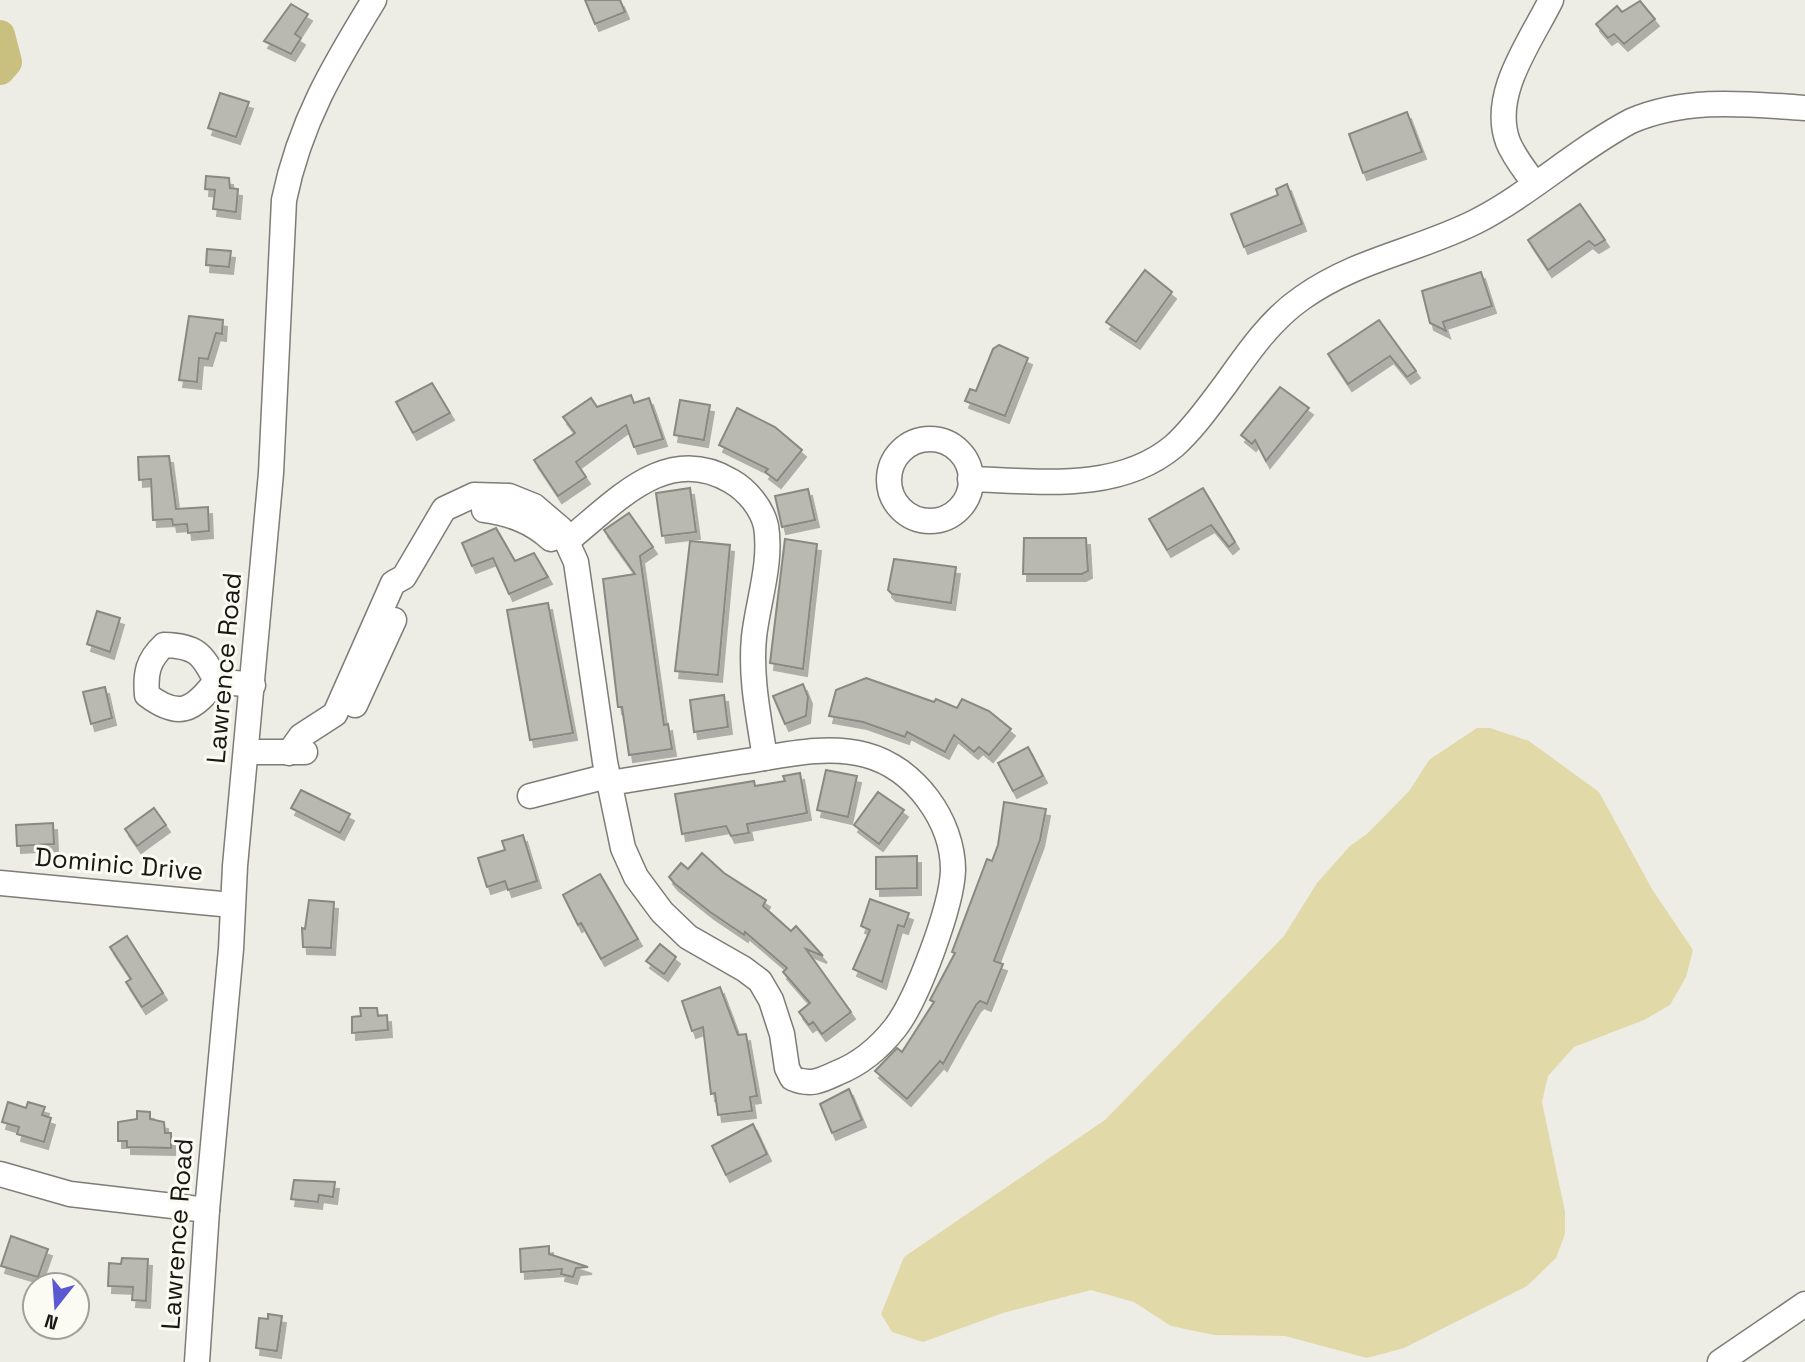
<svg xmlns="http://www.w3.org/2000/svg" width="1805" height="1362" font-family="'Space Grotesk',sans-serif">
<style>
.green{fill:#e1daa8}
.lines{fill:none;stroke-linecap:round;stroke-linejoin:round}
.river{stroke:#c9c080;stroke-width:30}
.building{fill:#b9b8b1;stroke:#898882;stroke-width:2;filter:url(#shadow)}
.minor-casing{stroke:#7d7c76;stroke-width:27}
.minor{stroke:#fff;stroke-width:24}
.labels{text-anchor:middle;stroke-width:6;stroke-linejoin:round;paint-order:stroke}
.street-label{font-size:26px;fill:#171714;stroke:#fbfaf3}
</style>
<defs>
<filter id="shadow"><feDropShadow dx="4" dy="7" stdDeviation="0" flood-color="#0004"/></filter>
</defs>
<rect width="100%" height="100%" fill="#edece5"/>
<path class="green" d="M 1477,728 L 1490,728 L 1529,741 L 1599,792 L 1652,889 L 1693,950 L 1686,977 L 1670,1005 L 1644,1020 L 1574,1047 L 1548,1076 L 1542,1102 L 1565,1212 L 1565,1234 L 1556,1258 L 1527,1286 L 1404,1348 L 1367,1358 L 1285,1336 L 1214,1335 L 1171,1326 L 1134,1302 L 1091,1290 L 1003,1313 L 923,1342 L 892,1332 L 881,1314 L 904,1257 L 1105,1120 L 1284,936 L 1317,883 L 1350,846 L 1367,834 L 1410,790 L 1429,760 Z"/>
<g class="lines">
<path class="river" d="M 0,35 L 7,62 L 0,70"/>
</g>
<g class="building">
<path d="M 585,0 L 620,0 L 625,12 L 595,24 Z"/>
<path d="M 1640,1 L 1655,19 L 1624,44 L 1614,34 L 1608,38 L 1596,24 L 1617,6 L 1622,12 Z"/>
<path d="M 291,4 L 308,14 L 295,34 L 301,38 L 291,54 L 264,41 Z"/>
<path d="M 220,93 L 249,102 L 236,137 L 208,128 Z"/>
<path d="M 1407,112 L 1422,152 L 1363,173 L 1349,134 Z"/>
<path d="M 206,176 L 229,178 L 230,188 L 238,189 L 236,212 L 213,209 L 215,190 L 205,189 Z"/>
<path d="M 1287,184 L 1302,224 L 1244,247 L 1231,214 L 1278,195 L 1276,189 Z"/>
<path d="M 1580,204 L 1605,240 L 1595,246 L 1589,241 L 1548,270 L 1528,240 Z"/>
<path d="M 207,249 L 231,251 L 229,267 L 206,265 Z"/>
<path d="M 1145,270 L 1172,292 L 1136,342 L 1106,322 Z"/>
<path d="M 1481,272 L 1492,306 L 1443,322 L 1446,331 L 1430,323 L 1422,291 Z"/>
<path d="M 189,316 L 223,320 L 222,334 L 216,333 L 208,359 L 199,358 L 197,382 L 179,380 Z"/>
<path d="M 1379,320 L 1416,371 L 1407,377 L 1390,356 L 1348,384 L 1328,354 Z"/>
<path d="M 999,345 L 1028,358 L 1005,416 L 965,401 L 970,389 L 976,391 L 993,349 Z"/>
<path d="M 432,383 L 450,413 L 413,433 L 396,402 Z"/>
<path d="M 1280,387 L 1309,408 L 1266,461 L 1255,440 L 1252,444 L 1241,435 Z"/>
<path d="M 631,395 L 634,403 L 649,398 L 663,439 L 634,447 L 626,425 L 576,462 L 586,477 L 558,496 L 534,460 L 575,433 L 563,417 L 591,398 L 597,407 Z"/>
<path d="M 680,400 L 710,405 L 704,440 L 674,435 Z"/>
<path d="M 737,408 L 775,427 L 802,450 L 777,481 L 765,472 L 768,469 L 719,445 Z"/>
<path d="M 169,456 L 176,509 L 208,507 L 209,531 L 188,533 L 187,524 L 173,525 L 172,519 L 153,520 L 151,479 L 139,480 L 138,457 Z"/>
<path d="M 690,488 L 696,532 L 662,536 L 656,493 Z"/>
<path d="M 1203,488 L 1235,542 L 1229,547 L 1211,525 L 1167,550 L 1149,519 Z"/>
<path d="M 808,489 L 815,520 L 782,527 L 775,496 Z"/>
<path d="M 629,513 L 653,547 L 640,556 L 664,725 L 668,724 L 672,749 L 629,755 L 622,707 L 618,707 L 603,579 L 635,574 L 604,530 Z"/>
<path d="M 496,528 L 515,561 L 534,553 L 548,577 L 509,594 L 493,558 L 472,566 L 462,543 Z"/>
<path d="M 1024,538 L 1086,538 L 1088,571 L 1082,574 L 1023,574 Z"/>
<path d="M 785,539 L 817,544 L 803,669 L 770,663 Z"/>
<path d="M 690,541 L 730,545 L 718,675 L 675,671 Z"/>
<path d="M 894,559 L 956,567 L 951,603 L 892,594 L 888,590 Z"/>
<path d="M 548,603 L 573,733 L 530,740 L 507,610 Z"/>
<path d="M 97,611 L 120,618 L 110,652 L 87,644 Z"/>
<path d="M 866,678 L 934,702 L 936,699 L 957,708 L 962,699 L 989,711 L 1011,729 L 989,755 L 979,747 L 974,752 L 954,735 L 945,752 L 907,732 L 905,737 L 863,722 L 829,716 L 836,690 Z"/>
<path d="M 803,684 L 808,697 L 806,716 L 785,724 L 773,696 Z"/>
<path d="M 105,687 L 112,718 L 91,724 L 83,692 Z"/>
<path d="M 724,695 L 728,727 L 694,732 L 690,700 Z"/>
<path d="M 1028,747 L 1043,776 L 1013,791 L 998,763 Z"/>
<path d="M 826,770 L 857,776 L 848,817 L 817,810 Z"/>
<path d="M 800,773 L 807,813 L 747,824 L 749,833 L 731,836 L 726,826 L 682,834 L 675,794 L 754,781 L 755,786 L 785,781 L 783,776 Z"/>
<path d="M 301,790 L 350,814 L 340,833 L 291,808 Z"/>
<path d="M 878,792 L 904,810 L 879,844 L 854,825 Z"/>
<path d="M 1004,802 L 1046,809 L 1040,840 L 994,961 L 1003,964 L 987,1004 L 980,1001 L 976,1005 L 943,1064 L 940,1061 L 907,1099 L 875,1071 L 897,1048 L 902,1052 L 934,1002 L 930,1000 L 955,953 L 952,952 L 987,859 L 992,861 L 998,845 Z"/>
<path d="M 154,808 L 166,825 L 137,846 L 125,829 Z"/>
<path d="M 53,823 L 54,844 L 17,846 L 16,825 Z"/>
<path d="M 523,835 L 537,881 L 508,890 L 505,881 L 487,887 L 478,858 L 505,850 L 502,841 Z"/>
<path d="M 702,853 L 724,873 L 766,900 L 763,906 L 791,931 L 796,926 L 823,956 L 806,949 L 851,1012 L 822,1034 L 813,1022 L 809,1025 L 799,1012 L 810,1003 L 783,972 L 787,968 L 745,932 L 744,935 L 710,912 L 675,884 L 669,877 L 681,863 L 688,869 Z"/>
<path d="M 917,856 L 917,888 L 876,889 L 876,857 Z"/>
<path d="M 600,874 L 638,939 L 601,959 L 581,923 L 578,925 L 563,895 Z"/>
<path d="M 870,899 L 909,913 L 904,927 L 898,925 L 882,982 L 853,969 L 870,930 L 861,926 Z"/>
<path d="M 309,900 L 334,902 L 331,948 L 303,947 L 302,928 L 305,929 Z"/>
<path d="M 127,936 L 163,993 L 142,1007 L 126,982 L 131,979 L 110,947 Z"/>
<path d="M 660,944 L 676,957 L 664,974 L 646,961 Z"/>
<path d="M 720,987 L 738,1035 L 746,1034 L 757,1096 L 750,1097 L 752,1111 L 718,1115 L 715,1093 L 711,1094 L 703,1027 L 692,1031 L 682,1001 Z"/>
<path d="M 360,1008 L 377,1008 L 378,1016 L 387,1015 L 388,1030 L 352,1033 L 352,1017 L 361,1016 Z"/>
<path d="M 849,1089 L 862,1120 L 832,1133 L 820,1104 Z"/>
<path d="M 8,1102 L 26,1108 L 28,1102 L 45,1107 L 42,1115 L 51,1118 L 44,1142 L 17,1134 L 19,1127 L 2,1122 Z"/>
<path d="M 137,1111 L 150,1112 L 150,1119 L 164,1122 L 165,1133 L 171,1133 L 171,1148 L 127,1147 L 127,1141 L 118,1141 L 118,1122 L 137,1119 Z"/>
<path d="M 753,1124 L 767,1154 L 726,1175 L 712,1146 Z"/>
<path d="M 294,1180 L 335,1182 L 333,1197 L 319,1195 L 318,1202 L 291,1199 Z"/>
<path d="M 11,1236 L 48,1249 L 38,1277 L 1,1266 Z"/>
<path d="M 549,1246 L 549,1254 L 588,1267 L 576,1268 L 573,1277 L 561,1274 L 562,1269 L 521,1272 L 520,1249 Z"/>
<path d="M 122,1258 L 148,1259 L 146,1301 L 132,1300 L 133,1287 L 108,1286 L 109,1263 L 121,1264 Z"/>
<path d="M 268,1314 L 282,1316 L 277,1351 L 256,1348 L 259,1318 L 268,1319 Z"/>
</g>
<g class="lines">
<g class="minor-casing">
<g id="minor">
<path d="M 1534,183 C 1525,170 1514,157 1508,142 C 1490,94 1531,41 1551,0"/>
<circle cx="930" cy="480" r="41"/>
<path d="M 970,479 C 1038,481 1118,493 1174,446 C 1194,428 1209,406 1225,385 C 1247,354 1270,320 1302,298 C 1357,259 1417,251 1475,222 C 1530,194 1576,150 1631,121 C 1688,97 1745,104 1805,108"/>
<path d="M 484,510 C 511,514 531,521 551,539"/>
<path d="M 567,541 C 615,503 666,442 731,481 C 747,490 762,508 766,526 C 772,563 758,601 754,637 C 750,678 759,718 765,758"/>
<path d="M 216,681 C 202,653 196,646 164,645 C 148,660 145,673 147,695 C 179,719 193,711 216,681 L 253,685"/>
<path d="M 355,705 L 394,620"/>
<path d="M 246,752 L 305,752"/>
<path d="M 289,753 L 301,736 L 335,714 L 393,583 L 404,577 L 444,509 L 474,495 L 509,496 L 534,506 L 561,529 L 576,562 L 605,762 L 623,848 L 636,877 L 662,912 L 688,937 L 744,969 L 760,981 L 771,1000 L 782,1034 L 787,1068 L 792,1078 C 810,1086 820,1081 837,1073 C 860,1064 880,1047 895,1028 C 917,1000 952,906 953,870 C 953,821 915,768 866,755 C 825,744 781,756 740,762 C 697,769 653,776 610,783"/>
<path d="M 530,796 L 608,776"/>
<path d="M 0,883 L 232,905"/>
<path d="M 0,1174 L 70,1194 L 207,1210"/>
<path d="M 197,1362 L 207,1210 L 231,949 L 235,866 L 271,473 L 284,200 C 300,122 333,67 374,0"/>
<path d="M 1720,1362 L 1805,1304"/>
</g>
</g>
<use href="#minor" class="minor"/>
</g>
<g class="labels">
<g class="street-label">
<text transform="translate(224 668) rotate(-85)" y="9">Lawrence Road</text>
<text transform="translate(119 864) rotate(5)" y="9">Dominic Drive</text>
<text transform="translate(177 1234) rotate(-86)" y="9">Lawrence Road</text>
</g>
</g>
<g transform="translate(56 1306) rotate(197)"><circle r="33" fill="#fbfaf3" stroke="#a09f9a" stroke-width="2"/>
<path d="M0-5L12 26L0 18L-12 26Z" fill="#5b59d1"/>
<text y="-10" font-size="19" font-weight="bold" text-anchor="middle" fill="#171714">N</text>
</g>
</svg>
